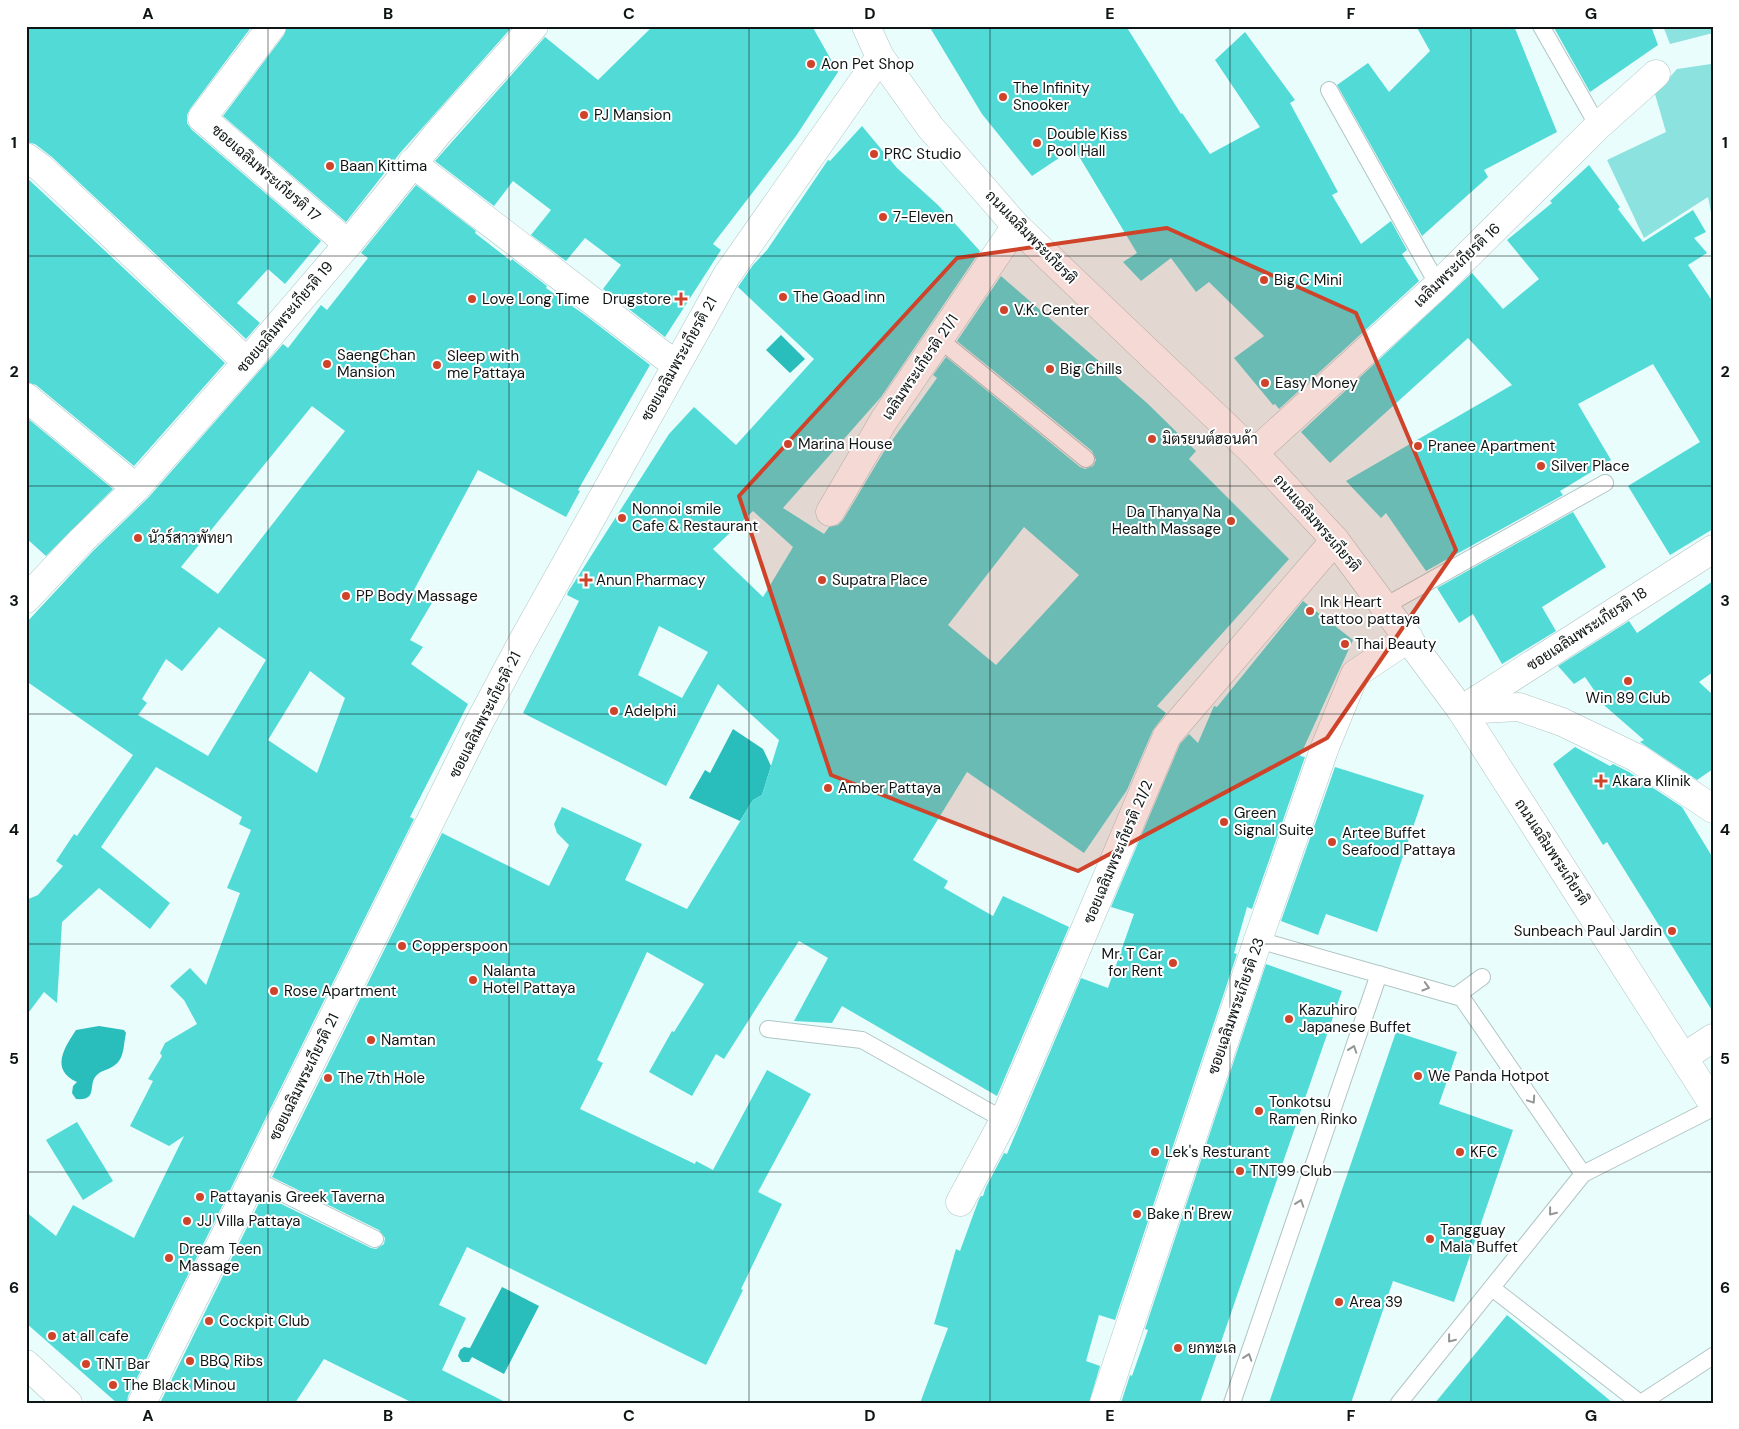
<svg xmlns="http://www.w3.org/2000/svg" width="1739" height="1429" font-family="'DM Sans',Sarabun,sans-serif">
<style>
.green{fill:#8ce2df}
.water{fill:#29bdbb}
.building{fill:#52dad7;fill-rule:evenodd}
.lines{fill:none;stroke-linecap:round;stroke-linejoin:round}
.service-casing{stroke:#b1c5c4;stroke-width:18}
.minor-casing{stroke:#b1c5c4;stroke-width:29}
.tertiary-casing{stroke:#b1c5c4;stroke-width:29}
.secondary-casing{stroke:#b1c5c4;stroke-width:29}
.service{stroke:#fff;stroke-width:16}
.minor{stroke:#fff;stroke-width:28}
.tertiary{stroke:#fff;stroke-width:28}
.secondary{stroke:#fff;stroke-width:28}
.oneway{stroke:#939695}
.marked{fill:#ce4329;fill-opacity:0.2;stroke:#ce4329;stroke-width:4;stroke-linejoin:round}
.grid{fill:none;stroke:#0e1514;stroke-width:1;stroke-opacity:0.55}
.poi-dot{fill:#ce4329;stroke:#fff;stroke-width:2}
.labels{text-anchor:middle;stroke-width:4;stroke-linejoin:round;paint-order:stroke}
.poi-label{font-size:15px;fill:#0e1514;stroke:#fff;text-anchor:start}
.street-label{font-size:15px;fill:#0e1514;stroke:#fff}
.neatline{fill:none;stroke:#0e1514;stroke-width:2}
.grid-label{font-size:16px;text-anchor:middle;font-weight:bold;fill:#0e1514}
</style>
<rect width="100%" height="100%" fill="#e9fdfc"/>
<g class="green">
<path d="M 1663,26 L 1713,26 L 1713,33 L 1670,44 Z"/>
<path d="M 1711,64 L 1713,66 L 1713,222 L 1708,197 L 1644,238 L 1607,160 L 1666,132 L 1655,94 L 1677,69 Z"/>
</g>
<g class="water">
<path d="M 781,335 L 805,359 L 790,373 L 766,350 Z"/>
<path d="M 733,729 L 763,749 L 771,766 L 762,795 L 753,800 L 740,821 L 689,798 L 705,770 L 710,773 Z"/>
<path d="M 99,1026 L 124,1030 L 126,1033 C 123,1046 125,1060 112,1067 C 107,1070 101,1071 98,1074 C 86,1083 100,1101 76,1099 L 72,1093 L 73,1086 L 77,1082 C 50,1070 64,1048 76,1030 Z"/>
<path d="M 502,1287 L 539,1306 L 504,1374 L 472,1357 L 469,1362 L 462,1362 L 458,1356 L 460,1350 L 464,1347 L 470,1348 Z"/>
</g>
<g class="building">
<path d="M 26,26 L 252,26 L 190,109 L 187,115 L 187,123 L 192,130 L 321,241 L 285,284 L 268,269 L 237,303 L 260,323 L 246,339 L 52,157 L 35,144 L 26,142 Z"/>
<path d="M 287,26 L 513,26 L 400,153 L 346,222 L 223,116 L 284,35 Z"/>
<path d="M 653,26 L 812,26 L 838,72 L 796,136 L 713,244 L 721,250 L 665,337 L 603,289 L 621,265 L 585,238 L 566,261 L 531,235 L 551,210 L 513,181 L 494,206 L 435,161 L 545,37 L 598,80 Z"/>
<path d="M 929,26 L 1126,26 L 1181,114 L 1182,113 L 1210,154 L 1260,127 L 1215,60 L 1245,32 L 1295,100 L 1290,103 L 1338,192 L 1332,195 L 1361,244 L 1391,221 L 1407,250 L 1402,254 L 1419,281 L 1279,409 L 1275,404 L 1273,405 L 1234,358 L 1264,336 L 1209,282 L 1196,292 L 1171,258 L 1141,281 L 1123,262 L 1137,253 L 1074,148 L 1032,176 L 982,114 Z"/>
<path d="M 1416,26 L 1514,26 L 1557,132 L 1484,170 L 1488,177 L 1422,236 L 1337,85 L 1368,63 L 1389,92 L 1430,51 Z"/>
<path d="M 1553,26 L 1651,26 L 1658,45 L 1590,92 Z"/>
<path d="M 862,126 L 897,168 L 938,205 L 980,251 L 881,397 L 783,508 L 824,534 L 829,527 L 838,525 L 843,520 L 883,453 L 937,378 L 933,375 L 946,357 L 1080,467 L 1085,469 L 1093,466 L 1096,460 L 1092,451 L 957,341 L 1001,276 L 1147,403 L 1196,451 L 1189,459 L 1289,559 L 1157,706 L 1166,713 L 1153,730 L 1127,790 L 1084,853 L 967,772 L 913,860 L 948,881 L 944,888 L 993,916 L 1003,896 L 1069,927 L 997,1096 L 842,1006 L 832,1023 L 794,1021 L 828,958 L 799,941 L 724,1059 L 716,1054 L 692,1096 L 649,1072 L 672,1031 L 674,1032 L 704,984 L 647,952 L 597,1060 L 603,1063 L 580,1109 L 695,1164 L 696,1161 L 713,1170 L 767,1070 L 811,1094 L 758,1192 L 782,1204 L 741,1289 L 743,1290 L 706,1365 L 467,1247 L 439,1305 L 466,1318 L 442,1370 L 507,1403 L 413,1403 L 324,1359 L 295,1403 L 160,1403 L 263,1195 L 371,1248 L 376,1249 L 384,1244 L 385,1238 L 379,1230 L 272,1177 L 442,833 L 549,886 L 569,845 L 557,833 L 554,824 L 562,807 L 642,844 L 625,880 L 687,909 L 753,800 L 762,795 L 779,740 L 718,684 L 666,786 L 523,713 L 579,601 L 567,595 L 568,592 L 669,434 L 694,407 L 736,445 L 814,359 L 738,287 L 753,265 L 767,250 L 828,160 L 830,161 ZM 753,511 L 793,547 L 763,597 L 713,549 ZM 1024,527 L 1079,575 L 996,665 L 948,625 ZM 659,626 L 708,652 L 682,698 L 638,675 Z"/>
<path d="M 1589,165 L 1620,207 L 1618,209 L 1643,242 L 1693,210 L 1706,232 L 1694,238 L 1707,253 L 1688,265 L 1713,302 L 1713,529 L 1670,555 L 1628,486 L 1700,442 L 1653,364 L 1578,404 L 1611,460 L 1560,491 L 1563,495 L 1426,571 L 1386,513 L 1381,518 L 1346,481 L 1512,385 L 1468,338 L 1330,463 L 1301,432 L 1472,273 L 1503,309 L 1539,279 L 1507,240 L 1552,203 L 1550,201 Z"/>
<path d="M 26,177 L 225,363 L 134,466 L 36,385 L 26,382 Z"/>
<path d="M 416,185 L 476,231 L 475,233 L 511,261 L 512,259 L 547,286 L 546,288 L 585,315 L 650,365 L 578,490 L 580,491 L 566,517 L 478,470 L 414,590 L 433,601 L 410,640 L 423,647 L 411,664 L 468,704 L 410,817 L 414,819 L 128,1396 L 127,1403 L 117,1403 L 26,1323 L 26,1212 L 56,1236 L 73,1205 L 134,1238 L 184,1136 L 169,1146 L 130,1126 L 153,1081 L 148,1079 L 162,1056 L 160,1053 L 165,1043 L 197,1024 L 184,1000 L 170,986 L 190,968 L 206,985 L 240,893 L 227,888 L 251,830 L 239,824 L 242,817 L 156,767 L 101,847 L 170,903 L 150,929 L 99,888 L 62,922 L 57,1003 L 44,992 L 26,1016 L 26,900 L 38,895 L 63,866 L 56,861 L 74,834 L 77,836 L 133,755 L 26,681 L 26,623 L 93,551 L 148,498 L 283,344 L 288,348 L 321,305 L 327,310 L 368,258 L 361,253 ZM 312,406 L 345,431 L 218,594 L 181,567 ZM 219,627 L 266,660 L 208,756 L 138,715 L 147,703 L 142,699 L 166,659 L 182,671 ZM 310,671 L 345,698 L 317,773 L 268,740 Z"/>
<path d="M 26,417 L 113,489 L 46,556 L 26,538 Z"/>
<path d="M 1573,512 L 1606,567 L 1542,607 L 1556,631 L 1502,664 L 1473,614 L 1459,623 L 1437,588 Z"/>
<path d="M 1713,581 L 1713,672 L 1699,682 L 1713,695 L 1713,769 L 1697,780 L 1640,742 L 1644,740 L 1605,706 L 1585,677 L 1574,684 L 1558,666 L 1629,621 L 1637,633 Z"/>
<path d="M 1303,601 L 1353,640 L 1300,756 L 1305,757 L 1252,909 L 1247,907 L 1234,953 L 1237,954 L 1115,1320 L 1099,1315 L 1086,1361 L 1100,1366 L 1089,1403 L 920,1403 L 948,1328 L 934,1324 L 956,1249 L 960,1251 L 979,1199 L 981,1196 L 983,1196 L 986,1187 L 1004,1153 L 1007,1154 L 1081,978 L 1108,988 L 1134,914 L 1111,907 L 1180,744 L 1189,734 L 1198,743 L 1214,706 L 1217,707 Z"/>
<path d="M 1575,747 L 1610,766 L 1613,764 L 1629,772 L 1682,807 L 1713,858 L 1713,1012 L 1607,842 L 1603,845 L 1553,764 Z"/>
<path d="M 1335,767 L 1424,795 L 1377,932 L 1326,914 L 1318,935 L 1281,921 Z"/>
<path d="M 1266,964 L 1342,991 L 1200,1403 L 1121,1403 L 1130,1375 L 1132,1376 L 1148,1330 L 1145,1329 Z"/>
<path d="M 1396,1032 L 1457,1052 L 1439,1104 L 1513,1130 L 1454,1302 L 1393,1281 L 1351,1403 L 1269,1403 Z"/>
<path d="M 77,1122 L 113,1181 L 83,1200 L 46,1140 Z"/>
<path d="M 1507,1315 L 1613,1403 L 1435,1403 Z"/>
</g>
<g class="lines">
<g class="service-casing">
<g id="service">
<path d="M 1541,26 L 1598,126"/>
<path d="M 1329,90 L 1438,285"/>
<path d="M 939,339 L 1086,459"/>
<path d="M 1385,606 L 1605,483"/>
<path d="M 1258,940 L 1462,998 L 1583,1174"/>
<path d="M 1456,996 L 1482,977"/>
<path d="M 768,1029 L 862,1040 L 1004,1120"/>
<path d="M 254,1179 L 375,1239"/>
<path d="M 1492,1288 L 1640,1403"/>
<path d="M 1232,1403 L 1379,974"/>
<path d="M 1399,1403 L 1583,1174 L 1713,1108"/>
<path d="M 1641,1403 L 1713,1356"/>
</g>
</g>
<g class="minor-casing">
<g id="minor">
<path d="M 272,26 L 202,118 L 348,244"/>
<path d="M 26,157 L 41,168 L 247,362"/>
<path d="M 412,163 L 676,365"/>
<path d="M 26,397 L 136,488"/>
<path d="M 1254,453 L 1438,285 L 1598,126 L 1656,74"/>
<path d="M 830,512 L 884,420 L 1016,226"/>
<path d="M 26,599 L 82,540 L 136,488 L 247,362 L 348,244 L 438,133 L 534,26"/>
<path d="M 1461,710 L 1713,549"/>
<path d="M 1462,710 L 1519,707 L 1562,722 L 1637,758 L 1713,809"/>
<path d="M 1684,1057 L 1713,1038"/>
<path d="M 960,1202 L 1004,1120 L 1167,736 L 1335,540"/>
<path d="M 142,1403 L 479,723 L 521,644 L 727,275 L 880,57"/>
<path d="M 1104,1403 L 1258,940 L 1325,747 L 1355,674 L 1409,638"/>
</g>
</g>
<g class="tertiary-casing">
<path id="tertiary" d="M 26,1364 L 68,1403"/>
</g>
<g class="secondary-casing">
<path id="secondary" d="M 866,26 L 880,57 L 930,127 L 1016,226 L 1254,453 L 1335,540 L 1461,710 L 1713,1104"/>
</g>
<use href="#service" class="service"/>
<use href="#minor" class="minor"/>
<use href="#tertiary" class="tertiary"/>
<use href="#secondary" class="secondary"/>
</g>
<defs><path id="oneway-chevron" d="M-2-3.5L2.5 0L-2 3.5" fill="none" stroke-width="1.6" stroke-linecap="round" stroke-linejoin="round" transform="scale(1.25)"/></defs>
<g class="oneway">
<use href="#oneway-chevron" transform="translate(1426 987) rotate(16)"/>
<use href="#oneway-chevron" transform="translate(1353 1049) rotate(-71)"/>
<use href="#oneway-chevron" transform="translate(1532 1100) rotate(56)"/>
<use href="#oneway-chevron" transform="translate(1300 1203) rotate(-71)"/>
<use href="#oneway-chevron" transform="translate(1552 1212) rotate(129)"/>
<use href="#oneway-chevron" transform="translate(1451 1339) rotate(129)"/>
<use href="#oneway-chevron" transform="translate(1248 1357) rotate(-71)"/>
</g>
<path class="marked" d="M 1167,228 L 1356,313 L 1456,550 L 1327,738 L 1078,871 L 831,775 L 739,496 L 957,258 Z"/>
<path class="grid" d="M 268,26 L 268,1403M 509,26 L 509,1403M 749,26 L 749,1403M 990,26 L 990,1403M 1230,26 L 1230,1403M 1471,26 L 1471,1403M 26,256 L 1713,256M 26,486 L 1713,486M 26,714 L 1713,714M 26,944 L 1713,944M 26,1172 L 1713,1172"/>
<g class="poi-dot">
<circle cx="811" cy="64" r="5"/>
<circle cx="1003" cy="97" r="5"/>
<circle cx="584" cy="115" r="5"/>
<circle cx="1037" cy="143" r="5"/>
<circle cx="874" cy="154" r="5"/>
<circle cx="330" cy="166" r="5"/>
<circle cx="883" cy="217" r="5"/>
<circle cx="1264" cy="280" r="5"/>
<circle cx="783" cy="297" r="5"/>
<circle cx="472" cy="299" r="5"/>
<path d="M678.5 291.5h5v5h5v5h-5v5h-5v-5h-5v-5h5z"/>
<circle cx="1004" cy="310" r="5"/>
<circle cx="327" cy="364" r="5"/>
<circle cx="437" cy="365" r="5"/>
<circle cx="1050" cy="369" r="5"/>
<circle cx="1265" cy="383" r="5"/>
<circle cx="1152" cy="439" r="5"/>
<circle cx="788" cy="444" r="5"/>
<circle cx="1418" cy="446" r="5"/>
<circle cx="1541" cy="466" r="5"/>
<circle cx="622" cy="518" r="5"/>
<circle cx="1231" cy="521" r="5"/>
<circle cx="138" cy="538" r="5"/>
<path d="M583.5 572.5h5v5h5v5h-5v5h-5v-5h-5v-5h5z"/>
<circle cx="822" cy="580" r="5"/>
<circle cx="346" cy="596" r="5"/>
<circle cx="1310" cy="611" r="5"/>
<circle cx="1345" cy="644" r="5"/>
<circle cx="1628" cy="681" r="5"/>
<circle cx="614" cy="711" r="5"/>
<path d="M1598.5 773.5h5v5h5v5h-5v5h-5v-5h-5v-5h5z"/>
<circle cx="828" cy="788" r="5"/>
<circle cx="1224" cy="822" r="5"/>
<circle cx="1332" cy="842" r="5"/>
<circle cx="1672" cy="931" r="5"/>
<circle cx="402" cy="946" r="5"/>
<circle cx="1173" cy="963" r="5"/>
<circle cx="473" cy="980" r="5"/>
<circle cx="274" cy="991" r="5"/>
<circle cx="1289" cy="1019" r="5"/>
<circle cx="371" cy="1040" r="5"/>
<circle cx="1418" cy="1076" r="5"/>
<circle cx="328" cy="1078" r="5"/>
<circle cx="1259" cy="1111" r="5"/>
<circle cx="1155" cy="1152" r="5"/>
<circle cx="1460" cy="1152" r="5"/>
<circle cx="1240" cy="1171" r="5"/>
<circle cx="200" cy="1197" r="5"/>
<circle cx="1137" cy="1214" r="5"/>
<circle cx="187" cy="1221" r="5"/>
<circle cx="1430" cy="1239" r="5"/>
<circle cx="169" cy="1258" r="5"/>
<circle cx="1339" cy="1302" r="5"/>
<circle cx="209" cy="1321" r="5"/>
<circle cx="52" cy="1336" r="5"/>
<circle cx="1178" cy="1348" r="5"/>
<circle cx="190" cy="1361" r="5"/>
<circle cx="86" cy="1364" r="5"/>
<circle cx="113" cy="1385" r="5"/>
</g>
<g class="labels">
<g class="poi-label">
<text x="821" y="69">Aon Pet Shop</text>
<text x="1013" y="93">The Infinity<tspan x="1013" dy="17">Snooker</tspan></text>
<text x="594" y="120">PJ Mansion</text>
<text x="1047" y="139">Double Kiss<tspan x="1047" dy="17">Pool Hall</tspan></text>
<text x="884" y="159">PRC Studio</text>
<text x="340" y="171">Baan Kittima</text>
<text x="893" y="222">7-Eleven</text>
<text x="1274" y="285">Big C Mini</text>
<text x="793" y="302">The Goad inn</text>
<text x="482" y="304">Love Long Time</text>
<text x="671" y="304" text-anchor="end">Drugstore</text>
<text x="1014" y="315">V.K. Center</text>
<text x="337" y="360">SaengChan<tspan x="337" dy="17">Mansion</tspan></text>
<text x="447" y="361">Sleep with<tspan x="447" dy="17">me Pattaya</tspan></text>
<text x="1060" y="374">Big Chills</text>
<text x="1275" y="388">Easy Money</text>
<text x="1162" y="444">มิตรยนต์ฮอนด้า</text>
<text x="798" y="449">Marina House</text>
<text x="1428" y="451">Pranee Apartment</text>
<text x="1551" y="471">Silver Place</text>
<text x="632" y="514">Nonnoi smile<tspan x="632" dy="17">Cafe &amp; Restaurant</tspan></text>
<text x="1221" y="517" text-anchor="end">Da Thanya Na<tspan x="1221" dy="17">Health Massage</tspan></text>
<text x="148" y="543">นัวร์สาวพัทยา</text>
<text x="596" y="585">Anun Pharmacy</text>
<text x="832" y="585">Supatra Place</text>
<text x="356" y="601">PP Body Massage</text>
<text x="1320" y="607">Ink Heart<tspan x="1320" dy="17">tattoo pattaya</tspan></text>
<text x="1355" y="649">Thai Beauty</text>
<text x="1628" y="703" text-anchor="middle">Win 89 Club</text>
<text x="624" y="716">Adelphi</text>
<text x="1612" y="786">Akara Klinik</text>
<text x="838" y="793">Amber Pattaya</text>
<text x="1234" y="818">Green<tspan x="1234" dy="17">Signal Suite</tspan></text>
<text x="1342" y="838">Artee Buffet<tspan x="1342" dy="17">Seafood Pattaya</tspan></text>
<text x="1662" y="936" text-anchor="end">Sunbeach Paul Jardin</text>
<text x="412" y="951">Copperspoon</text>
<text x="1163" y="959" text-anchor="end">Mr. T Car<tspan x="1163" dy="17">for Rent</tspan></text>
<text x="483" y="976">Nalanta<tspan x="483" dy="17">Hotel Pattaya</tspan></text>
<text x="284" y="996">Rose Apartment</text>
<text x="1299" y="1015">Kazuhiro<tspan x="1299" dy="17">Japanese Buffet</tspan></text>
<text x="381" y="1045">Namtan</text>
<text x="1428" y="1081">We Panda Hotpot</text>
<text x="338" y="1083">The 7th Hole</text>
<text x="1269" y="1107">Tonkotsu<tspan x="1269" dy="17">Ramen Rinko</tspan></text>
<text x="1165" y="1157">Lek's Resturant</text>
<text x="1470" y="1157">KFC</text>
<text x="1250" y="1176">TNT99 Club</text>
<text x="210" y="1202">Pattayanis Greek Taverna</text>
<text x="1147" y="1219">Bake n' Brew</text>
<text x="197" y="1226">JJ Villa Pattaya</text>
<text x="1440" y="1235">Tangguay<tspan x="1440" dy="17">Mala Buffet</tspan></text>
<text x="179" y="1254">Dream Teen<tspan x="179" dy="17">Massage</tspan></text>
<text x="1349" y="1307">Area 39</text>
<text x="219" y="1326">Cockpit Club</text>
<text x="62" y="1341">at all cafe</text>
<text x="1188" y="1353">ยกทะเล</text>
<text x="200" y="1366">BBQ Ribs</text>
<text x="96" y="1369">TNT Bar</text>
<text x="123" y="1390">The Black Minou</text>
</g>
<g class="street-label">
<text transform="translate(266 173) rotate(41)" y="5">ซอยเฉลิมพระเกียรติ 17</text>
<text transform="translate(1031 237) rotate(46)" y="5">ถนนเฉลิมพระเกียรติ</text>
<text transform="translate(1457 265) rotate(-44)" y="5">เฉลิมพระเกียรติ 16</text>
<text transform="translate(285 317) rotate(-50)" y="5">ซอยเฉลิมพระเกียรติ 19</text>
<text transform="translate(679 359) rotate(-61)" y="5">ซอยเฉลิมพระเกียรติ 21</text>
<text transform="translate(920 367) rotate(-56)" y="5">เฉลิมพระเกียรติ 21/1</text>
<text transform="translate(1317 523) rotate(49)" y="5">ถนนเฉลิมพระเกียรติ</text>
<text transform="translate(1587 629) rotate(-33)" y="5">ซอยเฉลิมพระเกียรติ 18</text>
<text transform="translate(485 715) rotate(-63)" y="5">ซอยเฉลิมพระเกียรติ 21</text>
<text transform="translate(1118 852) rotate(-67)" y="5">ซอยเฉลิมพระเกียรติ 21/2</text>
<text transform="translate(1552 852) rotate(57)" y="5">ถนนเฉลิมพระเกียรติ</text>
<text transform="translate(1236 1006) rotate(-71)" y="5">ซอยเฉลิมพระเกียรติ 23</text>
<text transform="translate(304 1077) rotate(-64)" y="5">ซอยเฉลิมพระเกียรติ 21</text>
</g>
</g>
<rect width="1739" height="1429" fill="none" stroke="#ffffff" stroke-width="55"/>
<rect x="28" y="28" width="1684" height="1374" class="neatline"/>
<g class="grid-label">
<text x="148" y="19">A</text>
<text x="388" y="19">B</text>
<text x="629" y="19">C</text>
<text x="870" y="19">D</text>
<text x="1110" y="19">E</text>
<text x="1351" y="19">F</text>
<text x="1591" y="19">G</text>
<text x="14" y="148">1</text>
<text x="1725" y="148">1</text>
<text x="14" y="377">2</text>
<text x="1725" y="377">2</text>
<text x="14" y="606">3</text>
<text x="1725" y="606">3</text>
<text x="14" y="835">4</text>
<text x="1725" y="835">4</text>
<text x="14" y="1064">5</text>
<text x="1725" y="1064">5</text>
<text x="14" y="1293">6</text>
<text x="1725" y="1293">6</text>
<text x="148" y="1421">A</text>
<text x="388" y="1421">B</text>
<text x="629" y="1421">C</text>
<text x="870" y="1421">D</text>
<text x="1110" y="1421">E</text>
<text x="1351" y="1421">F</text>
<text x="1591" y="1421">G</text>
</g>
</svg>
